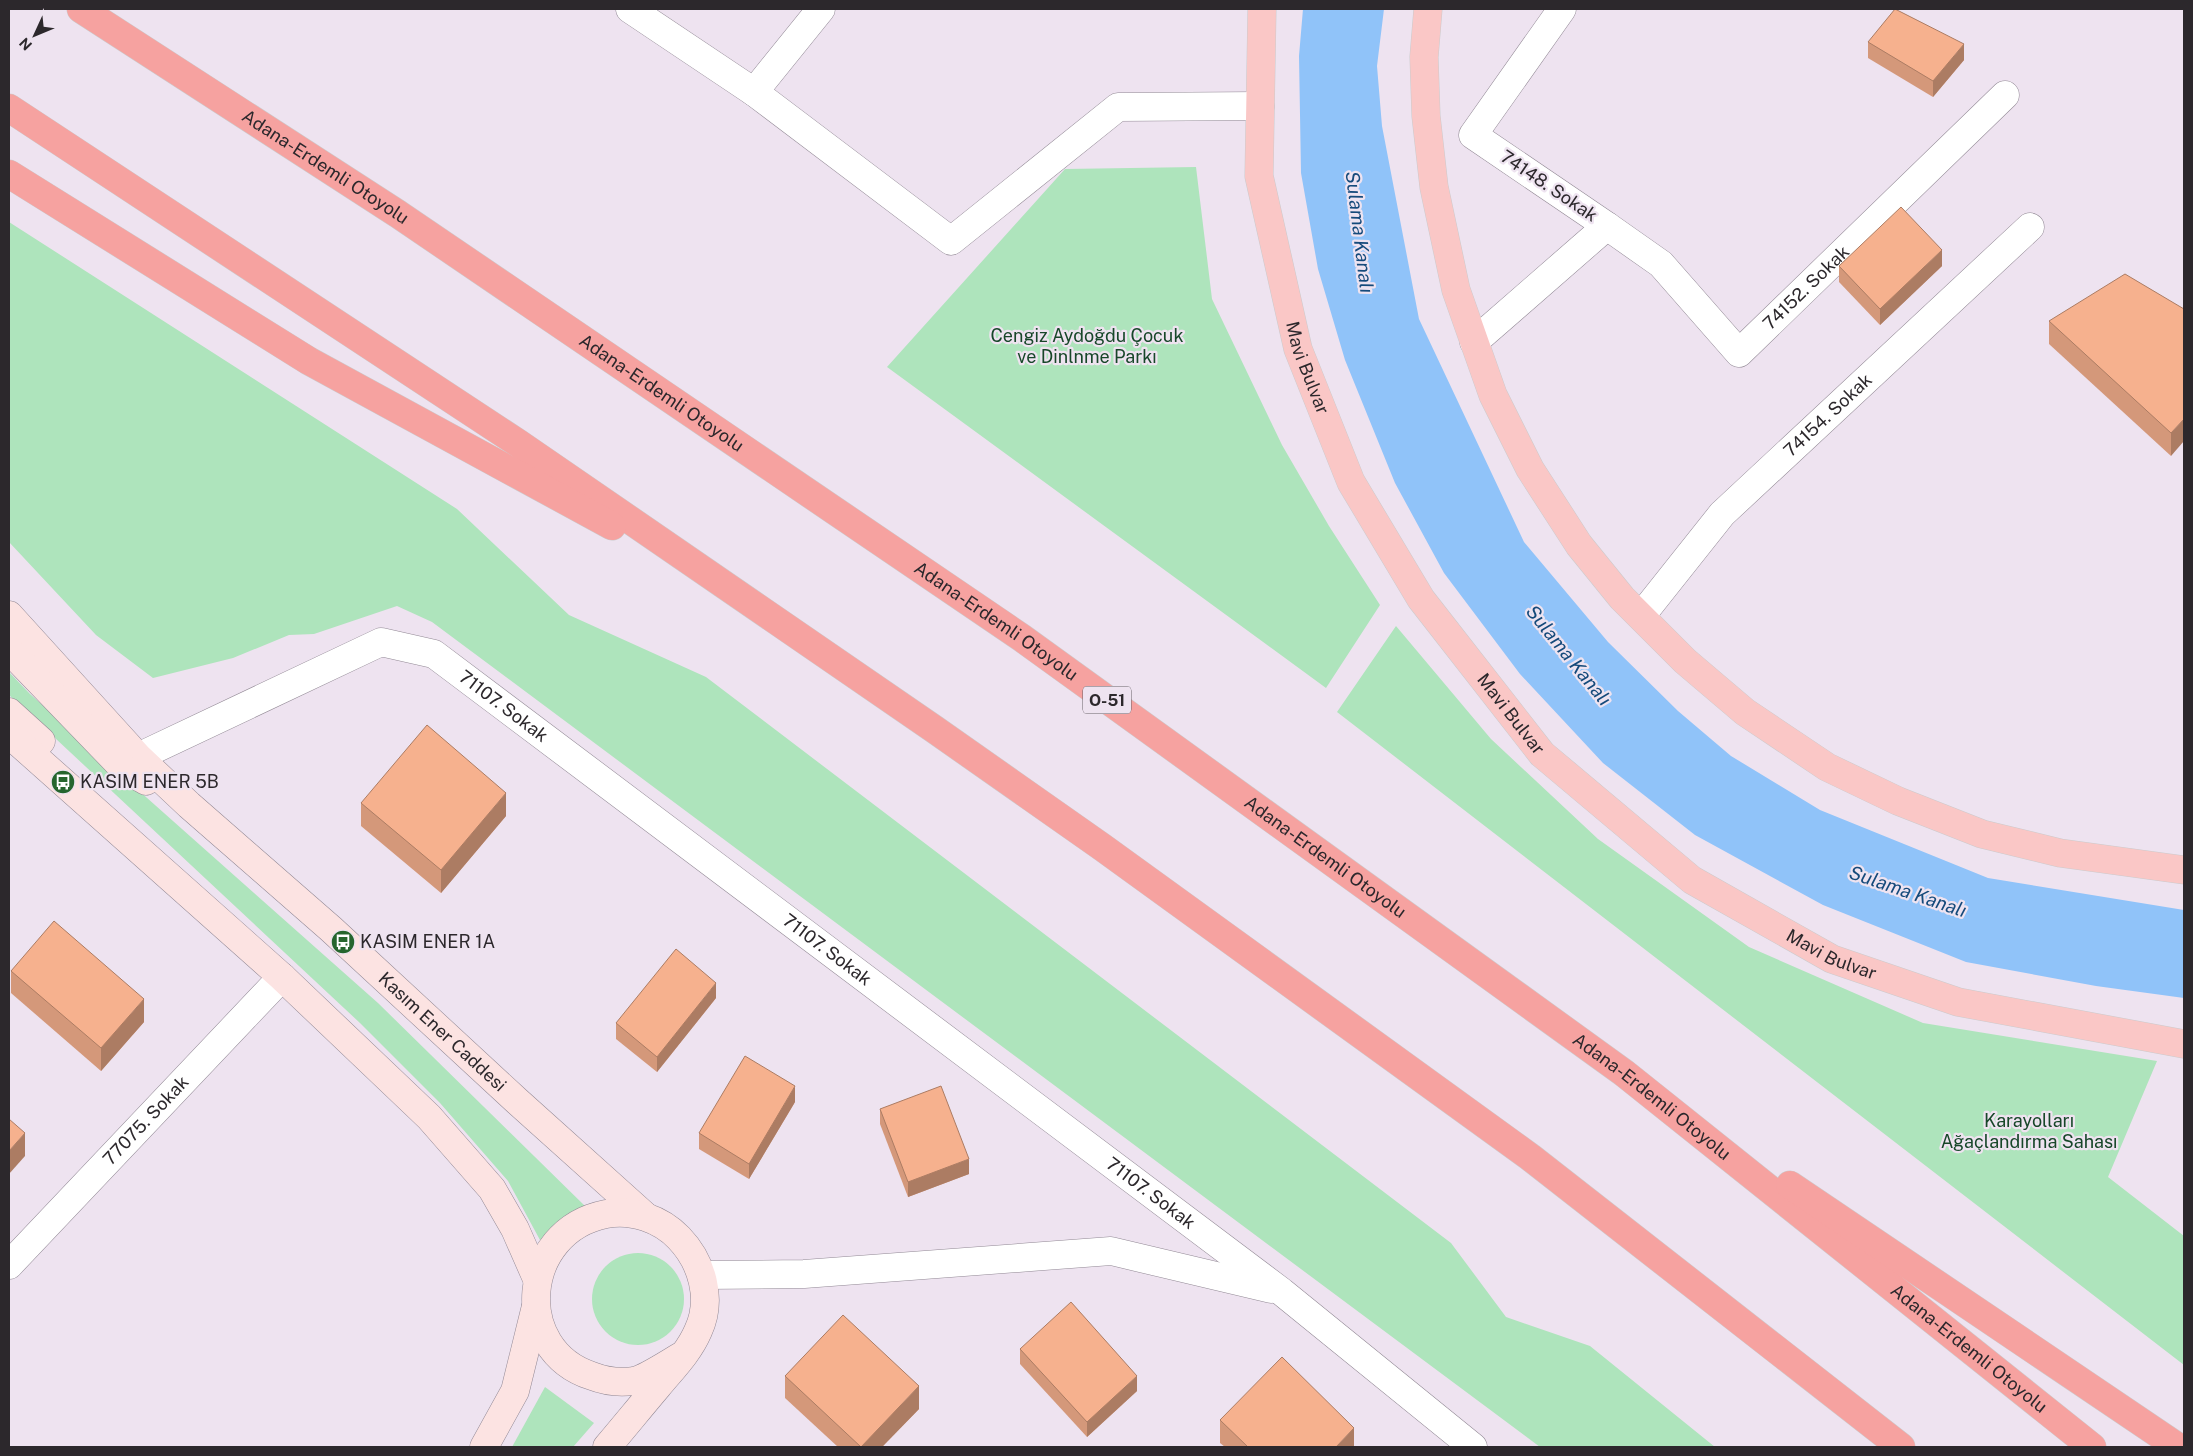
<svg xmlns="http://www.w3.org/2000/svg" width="2193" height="1456" font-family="'Public Sans',sans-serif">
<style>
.green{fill:#aee4bc}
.water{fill:#90c3f9}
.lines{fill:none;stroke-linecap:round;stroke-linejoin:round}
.minor-casing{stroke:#928995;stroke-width:29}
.secondary-casing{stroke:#928995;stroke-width:29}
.primary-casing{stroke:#cccbcc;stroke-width:29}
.motorway-casing{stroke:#cccbcc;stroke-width:29}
.minor{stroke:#fff;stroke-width:28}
.secondary{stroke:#fce3e2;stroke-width:28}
.primary{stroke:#fac7c6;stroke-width:28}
.motorway{stroke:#f6a2a0;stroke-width:28}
.wall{fill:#d4987a}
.shaded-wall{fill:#ac7c63}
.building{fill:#f6b18e;stroke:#ac7c63}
.labels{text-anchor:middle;stroke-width:4.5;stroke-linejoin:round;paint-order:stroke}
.shield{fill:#eee3f0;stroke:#666067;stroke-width:1}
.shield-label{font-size:16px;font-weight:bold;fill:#2c282c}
.street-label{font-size:18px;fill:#2c282c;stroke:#eee3f0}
.park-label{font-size:18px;fill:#174729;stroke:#eee3f0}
.poi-label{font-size:18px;fill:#2c282c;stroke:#eee3f0;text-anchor:start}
.water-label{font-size:19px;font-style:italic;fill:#154a7b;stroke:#eee3f0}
</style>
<rect width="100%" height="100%" fill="#eee3f0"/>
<g class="green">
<path d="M 1196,167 L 1212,299 L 1282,445 L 1329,526 L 1380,605 L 1326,688 L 887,367 L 1065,169 Z"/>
<path d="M 9,222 L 457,509 L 569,615 L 706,677 L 1451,1243 L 1506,1317 L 1590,1346 L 1715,1447 L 1540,1447 L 432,622 L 397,606 L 314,634 L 289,635 L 233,658 L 153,678 L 96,635 L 9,542 Z"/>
<path d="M 1396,626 L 1491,739 L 1598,839 L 1749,947 L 1923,1023 L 2157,1061 L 2108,1177 L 2184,1236 L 2184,1365 L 1337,712 Z"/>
<path d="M 9,672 L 30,694 L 378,1003 L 587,1208 L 562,1220 L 540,1240 L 508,1181 L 440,1103 L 360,1023 L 9,695 Z"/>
<circle cx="638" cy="1299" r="46"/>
<path d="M 545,1387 L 594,1423 L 573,1447 L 512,1447 Z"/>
</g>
<path class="water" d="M 1303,9 L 1384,9 L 1377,66 L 1382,126 L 1419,319 L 1524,542 L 1608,642 L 1678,711 L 1731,756 L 1820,810 L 1988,878 L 2184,910 L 2184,998 L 2096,986 L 1966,962 L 1823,905 L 1695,835 L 1603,763 L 1520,674 L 1444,573 L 1395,483 L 1345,360 L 1318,269 L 1301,173 L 1299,56 Z"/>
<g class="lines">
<g class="minor-casing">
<g id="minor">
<path d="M 630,9 L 754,92 L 821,9"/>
<path d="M 754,92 L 951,241 L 1118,107 L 1260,106"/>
<path id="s1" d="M 1607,226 L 1661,264 L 1739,353 L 2005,95"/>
<path d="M 1474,342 L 1607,226 L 1473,135 L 1562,9"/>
<path id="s2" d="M 1641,616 L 1722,514 L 2030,227"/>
<path id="s3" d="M 138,757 L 381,642 L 434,654 L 1282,1292 L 1473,1447"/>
<path id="s4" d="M 9,1265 L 282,977"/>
<path d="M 702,1275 L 804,1274 L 1111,1251 L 1271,1289"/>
</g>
</g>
<g class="secondary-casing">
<g id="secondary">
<path id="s5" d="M 9,615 L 138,757 L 189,805 L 331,929 L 517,1101 L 645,1216"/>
<path d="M 9,650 L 122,767 L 146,781"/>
<path d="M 9,712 L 41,741"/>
<path d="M 9,734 L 282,977 L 429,1117 L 492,1189 L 515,1229 L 537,1279"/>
<path d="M 484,1447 L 515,1391 L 536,1306"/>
<path d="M 607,1447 C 624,1427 641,1406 658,1386 C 672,1369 689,1352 698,1331 C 713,1299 702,1262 679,1238 C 661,1219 632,1209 606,1214 C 520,1231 511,1350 592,1376 C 605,1381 619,1383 633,1381 C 644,1380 672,1361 683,1355"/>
</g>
</g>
<g class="primary-casing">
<g id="primary">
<path id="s6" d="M 1262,9 L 1259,176 L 1298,349 L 1351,482 L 1421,599 L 1542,754 L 1692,880 L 1832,959 L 1958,1002 L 2184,1044"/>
<path d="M 1428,9 L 1424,57 L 1426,116 L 1434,187 L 1456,290 L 1493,395 L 1530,469 L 1579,545 L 1622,598 L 1685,661 L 1745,712 L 1827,767 L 1898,801 L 1982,834 L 2060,853 L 2184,870"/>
</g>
</g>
<g class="motorway-casing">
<g id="motorway">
<path id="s7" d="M 81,9 L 398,214 L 1022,638 L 1624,1073 L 2092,1447"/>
<path d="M 9,108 L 518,443 L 934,729 L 1102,847 L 1530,1157 L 1901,1447"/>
<path d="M 9,174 L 309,361 L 612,526"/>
<path d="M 1790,1185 L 2178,1447"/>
</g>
</g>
<use href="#minor" class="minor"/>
<use href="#secondary" class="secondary"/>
<use href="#primary" class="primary"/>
<use href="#motorway" class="motorway"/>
</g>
<g class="wall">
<path d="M 1868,42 L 1964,60 L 1933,97 L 1868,58 Z"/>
<path d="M 1839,266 L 1942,266 L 1880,325 L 1839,282 Z"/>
<path d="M 2184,309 L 2171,456 L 2049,344 L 2049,321 Z"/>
<path d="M 361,803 L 506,816 L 441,893 L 361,826 Z"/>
<path d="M 11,971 L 144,1022 L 101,1071 L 11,993 Z"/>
<path d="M 716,998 L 657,1072 L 616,1039 L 616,1023 Z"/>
<path d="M 795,1102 L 749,1179 L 699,1149 L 699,1133 Z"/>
<path d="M 880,1109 L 969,1174 L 908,1197 L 880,1124 Z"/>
<path d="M 1020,1349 L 1137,1391 L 1087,1437 L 1020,1364 Z"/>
<path d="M 785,1376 L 919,1409 L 882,1447 L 838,1447 L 785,1398 Z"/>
<path d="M 1220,1420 L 1354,1447 L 1225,1447 L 1220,1443 Z"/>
</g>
<g class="shaded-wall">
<path d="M 1964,44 L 1964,60 L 1933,97 L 1933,81 Z"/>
<path d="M 1942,250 L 1942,266 L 1880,325 L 1880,309 Z"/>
<path d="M 2184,419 L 2184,441 L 2171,456 L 2171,433 Z"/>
<path d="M 506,793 L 506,816 L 441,893 L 441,870 Z"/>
<path d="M 716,983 L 716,998 L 657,1072 L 657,1057 Z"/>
<path d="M 144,999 L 144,1022 L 101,1071 L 101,1048 Z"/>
<path d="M 795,1086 L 795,1102 L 749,1179 L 749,1164 Z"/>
<path d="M 25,1133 L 25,1156 L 9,1174 L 9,1151 Z"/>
<path d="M 969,1159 L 969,1174 L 908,1197 L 908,1182 Z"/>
<path d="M 1137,1376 L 1137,1391 L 1087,1437 L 1087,1422 Z"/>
<path d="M 919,1386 L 919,1409 L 882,1447 L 861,1447 Z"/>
<path d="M 1354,1428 L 1354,1447 L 1336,1447 Z"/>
</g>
<g class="building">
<path d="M 1895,9 L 1964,44 L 1933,81 L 1868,42 Z"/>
<path d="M 1901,207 L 1942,250 L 1880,309 L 1839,266 Z"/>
<path d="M 2125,274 L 2184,309 L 2184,419 L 2171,433 L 2049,321 Z"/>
<path d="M 427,725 L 506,793 L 441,870 L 361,803 Z"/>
<path d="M 54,921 L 144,999 L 101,1048 L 11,971 Z"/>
<path d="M 676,949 L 716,983 L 657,1057 L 616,1023 Z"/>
<path d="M 745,1056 L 795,1086 L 749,1164 L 699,1133 Z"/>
<path d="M 941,1086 L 969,1159 L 908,1182 L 880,1109 Z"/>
<path d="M 9,1119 L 25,1133 L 9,1151 Z"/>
<path d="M 1071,1302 L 1137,1376 L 1087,1422 L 1020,1349 Z"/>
<path d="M 843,1315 L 919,1386 L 861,1447 L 785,1376 Z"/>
<path d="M 1282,1357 L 1354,1428 L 1336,1447 L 1248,1447 L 1220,1420 Z"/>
</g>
<defs>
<g id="bus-disc" transform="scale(1.25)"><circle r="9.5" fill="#26652d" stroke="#eee3f0"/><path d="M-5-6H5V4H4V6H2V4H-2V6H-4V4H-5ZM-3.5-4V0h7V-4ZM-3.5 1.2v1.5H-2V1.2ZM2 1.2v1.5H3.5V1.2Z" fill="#fff"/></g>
</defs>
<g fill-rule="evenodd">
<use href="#bus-disc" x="63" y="782"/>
<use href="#bus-disc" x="343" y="942"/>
</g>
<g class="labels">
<rect class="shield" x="1083" y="686.5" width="48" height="27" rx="4"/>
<g class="shield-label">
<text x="1107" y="706">O-51</text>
</g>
<g class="street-label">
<text dy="6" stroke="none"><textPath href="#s7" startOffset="291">Adana-Erdemli Otoyolu</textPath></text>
<text transform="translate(1549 186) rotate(34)" y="6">74148. Sokak</text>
<text dy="6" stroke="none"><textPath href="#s1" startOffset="278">74152. Sokak</textPath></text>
<text dy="6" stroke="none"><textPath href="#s6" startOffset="365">Mavi Bulvar</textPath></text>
<text dy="6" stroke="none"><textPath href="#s7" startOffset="696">Adana-Erdemli Otoyolu</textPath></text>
<text dy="6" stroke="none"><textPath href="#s2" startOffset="275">74154. Sokak</textPath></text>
<text dy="6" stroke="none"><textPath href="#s7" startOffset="1101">Adana-Erdemli Otoyolu</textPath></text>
<text dy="6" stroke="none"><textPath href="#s3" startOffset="410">71107. Sokak</textPath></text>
<text dy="6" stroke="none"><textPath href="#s6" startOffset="770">Mavi Bulvar</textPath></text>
<text dy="6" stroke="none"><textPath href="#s7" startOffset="1506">Adana-Erdemli Otoyolu</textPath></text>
<text dy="6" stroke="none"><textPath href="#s3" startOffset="815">71107. Sokak</textPath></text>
<text dy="6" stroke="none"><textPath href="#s6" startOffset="1175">Mavi Bulvar</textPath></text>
<text dy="6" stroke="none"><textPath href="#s5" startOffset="602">Kasım Ener Caddesi</textPath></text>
<text dy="6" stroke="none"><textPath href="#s7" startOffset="1911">Adana-Erdemli Otoyolu</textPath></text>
<text dy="6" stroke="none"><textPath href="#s4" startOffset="199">77075. Sokak</textPath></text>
<text dy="6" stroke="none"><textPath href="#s3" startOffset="1220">71107. Sokak</textPath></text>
<text dy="6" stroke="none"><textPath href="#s7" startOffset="2316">Adana-Erdemli Otoyolu</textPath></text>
</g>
<g class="park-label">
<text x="1087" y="342">Cengiz Aydoğdu Çocuk<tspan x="1087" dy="21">ve Dinlnme Parkı</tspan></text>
<text x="2029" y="1127">Karayolları<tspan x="2029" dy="21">Ağaçlandırma Sahası</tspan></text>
</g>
<g class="poi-label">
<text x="80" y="788">KASIM ENER 5B</text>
<text x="360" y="948">KASIM ENER 1A</text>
</g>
<g class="water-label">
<text transform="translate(1360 232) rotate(83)" y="7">Sulama Kanalı</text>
<text transform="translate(1569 655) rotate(51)" y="7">Sulama Kanalı</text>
<text transform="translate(1908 891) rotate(19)" y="7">Sulama Kanalı</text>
</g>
</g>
<rect width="2193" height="1456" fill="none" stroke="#2c282c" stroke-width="20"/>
<g transform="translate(35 35) rotate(226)" stroke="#eee3f0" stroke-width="4" paint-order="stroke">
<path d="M0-4L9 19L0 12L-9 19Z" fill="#2c282c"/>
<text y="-8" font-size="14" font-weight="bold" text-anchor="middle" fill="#2c282c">N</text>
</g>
</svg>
